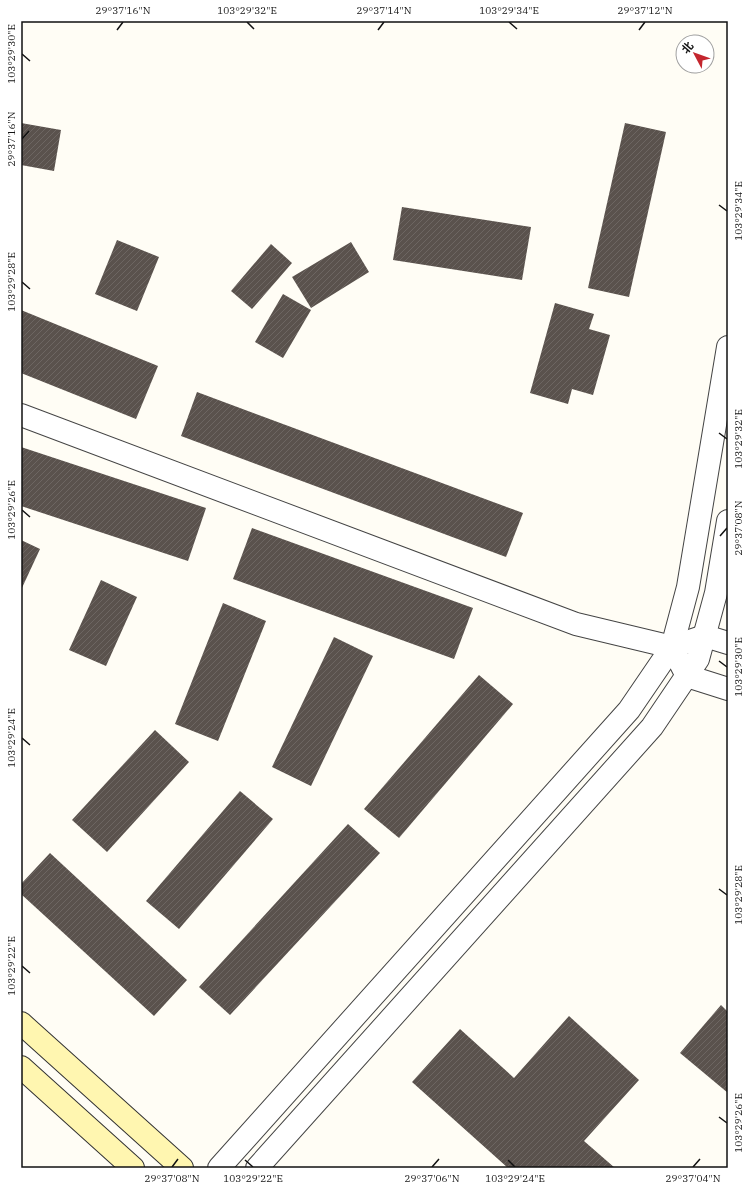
<svg xmlns="http://www.w3.org/2000/svg" width="749" height="1189" font-family="'IBM Plex Serif','Noto Sans SC',serif">
<style>
.building{fill:url(#building-hatch)}
.lines{fill:none;stroke-linecap:round;stroke-linejoin:round}
.minor-casing{stroke:#444;stroke-width:24}
.tertiary-casing{stroke:#444;stroke-width:24}
.secondary-casing{stroke:#333;stroke-width:24}
.minor{stroke:#fff;stroke-width:22}
.tertiary{stroke:#fff;stroke-width:22}
.secondary{stroke:#fff6b0;stroke-width:22}
.ticks{fill:none;stroke:#111;stroke-width:1.5}
.neatline{fill:none;stroke:#111;stroke-width:1.5}
.ticks-label{font-size:10px;text-anchor:middle;fill:#111}
</style>
<defs>
<pattern id="building-hatch" width="6" height="6" patternUnits="userSpaceOnUse"><rect width="6" height="6" fill="#5a524d"/><path d="M-1 1l2-2M0 6l6-6M5 7l2-2" fill="none" stroke="#6d6662"/></pattern>
</defs>
<rect width="100%" height="100%" fill="#fffdf5"/>
<g class="building">
<path d="M 21,123 L 61,130 L 54,171 L 21,165 Z"/>
<path d="M 625,123 L 666,132 L 629,297 L 588,288 Z"/>
<path d="M 402,207 L 531,227 L 522,280 L 393,260 Z"/>
<path d="M 117,240 L 159,257 L 137,311 L 95,294 Z"/>
<path d="M 351,242 L 369,272 L 311,308 L 292,277 Z"/>
<path d="M 271,244 L 292,263 L 252,309 L 231,291 Z"/>
<path d="M 283,294 L 311,310 L 283,358 L 255,342 Z"/>
<path d="M 555,303 L 594,314 L 589,329 L 610,335 L 593,395 L 572,389 L 568,404 L 530,393 Z"/>
<path d="M 21,310 L 158,366 L 136,419 L 21,373 Z"/>
<path d="M 197,392 L 523,513 L 506,557 L 181,436 Z"/>
<path d="M 21,447 L 206,508 L 188,561 L 21,506 Z"/>
<path d="M 252,528 L 473,608 L 454,659 L 233,579 Z"/>
<path d="M 21,540 L 40,549 L 21,590 Z"/>
<path d="M 101,580 L 137,597 L 106,666 L 69,650 Z"/>
<path d="M 223,603 L 266,621 L 218,741 L 175,724 Z"/>
<path d="M 334,637 L 373,656 L 311,786 L 272,767 Z"/>
<path d="M 479,675 L 513,704 L 399,838 L 364,809 Z"/>
<path d="M 155,730 L 189,762 L 107,852 L 72,820 Z"/>
<path d="M 240,791 L 273,819 L 179,929 L 146,901 Z"/>
<path d="M 348,824 L 380,853 L 230,1015 L 199,987 Z"/>
<path d="M 50,853 L 187,980 L 154,1016 L 21,894 L 21,884 Z"/>
<path d="M 721,1005 L 728,1012 L 728,1093 L 680,1053 Z"/>
<path d="M 569,1016 L 639,1080 L 584,1141 L 615,1168 L 508,1168 L 412,1082 L 460,1029 L 514,1078 Z"/>
</g>
<g class="lines">
<g class="minor-casing">
<g id="minor">
<path d="M 21,415 L 576,624 L 672,647 L 705,636 L 728,643"/>
<path d="M 672,647 L 687,676 L 728,689"/>
</g>
</g>
<g class="tertiary-casing">
<g id="tertiary">
<path d="M 219,1168 L 629,710 L 672,647 L 688,587 L 728,347"/>
<path d="M 257,1168 L 652,727 L 698,659 L 716,593 L 728,521"/>
</g>
</g>
<g class="secondary-casing">
<g id="secondary">
<path d="M 21,1023 L 182,1168"/>
<path d="M 21,1067 L 133,1168"/>
</g>
</g>
<use href="#minor" class="minor"/>
<use href="#tertiary" class="tertiary"/>
<use href="#secondary" class="secondary"/>
</g>
<path class="ticks" d="M 247,22 L 254,29M 509,22 L 517,29M 117,30 L 123,22M 378,30 L 384,22M 639,30 L 645,22M 22,54 L 30,61M 22,139 L 29,131M 719,205 L 727,211M 22,282 L 30,289M 719,433 L 727,439M 22,510 L 30,517M 720,536 L 727,528M 719,661 L 727,667M 22,738 L 30,745M 719,889 L 727,895M 22,966 L 30,973M 719,1117 L 727,1123M 245,1160 L 253,1167M 508,1160 L 515,1167M 172,1167 L 178,1159M 432,1167 L 439,1159M 693,1167 L 700,1159"/>
<rect width="749" height="1189" fill="none" stroke="#ffffff" stroke-width="44"/>
<g transform="translate(695 54) rotate(311)"><circle r="19" fill="#ffffff" stroke="#a0a0a0"/>
<path d="M0-3L7 15L0 10L-7 15Z" fill="#c4262e"/>
<text y="-6" font-size="11" font-weight="bold" text-anchor="middle" fill="#111111">北</text>
</g>
<rect x="22" y="22" width="705" height="1145" class="neatline"/>
<g class="ticks-label">
<text x="123" y="14">29°37'16"N</text>
<text x="247" y="14">103°29'32"E</text>
<text x="384" y="14">29°37'14"N</text>
<text x="509" y="14">103°29'34"E</text>
<text x="645" y="14">29°37'12"N</text>
<text transform="translate(11 54) rotate(-90)" y="4">103°29'30"E</text>
<text transform="translate(11 139) rotate(-90)" y="4">29°37'16"N</text>
<text transform="translate(738 211) rotate(-90)" y="4">103°29'34"E</text>
<text transform="translate(11 282) rotate(-90)" y="4">103°29'28"E</text>
<text transform="translate(738 439) rotate(-90)" y="4">103°29'32"E</text>
<text transform="translate(11 510) rotate(-90)" y="4">103°29'26"E</text>
<text transform="translate(738 528) rotate(-90)" y="4">29°37'08"N</text>
<text transform="translate(738 667) rotate(-90)" y="4">103°29'30"E</text>
<text transform="translate(11 738) rotate(-90)" y="4">103°29'24"E</text>
<text transform="translate(738 895) rotate(-90)" y="4">103°29'28"E</text>
<text transform="translate(11 966) rotate(-90)" y="4">103°29'22"E</text>
<text transform="translate(738 1123) rotate(-90)" y="4">103°29'26"E</text>
<text x="172" y="1182">29°37'08"N</text>
<text x="253" y="1182">103°29'22"E</text>
<text x="432" y="1182">29°37'06"N</text>
<text x="515" y="1182">103°29'24"E</text>
<text x="693" y="1182">29°37'04"N</text>
</g>
</svg>
